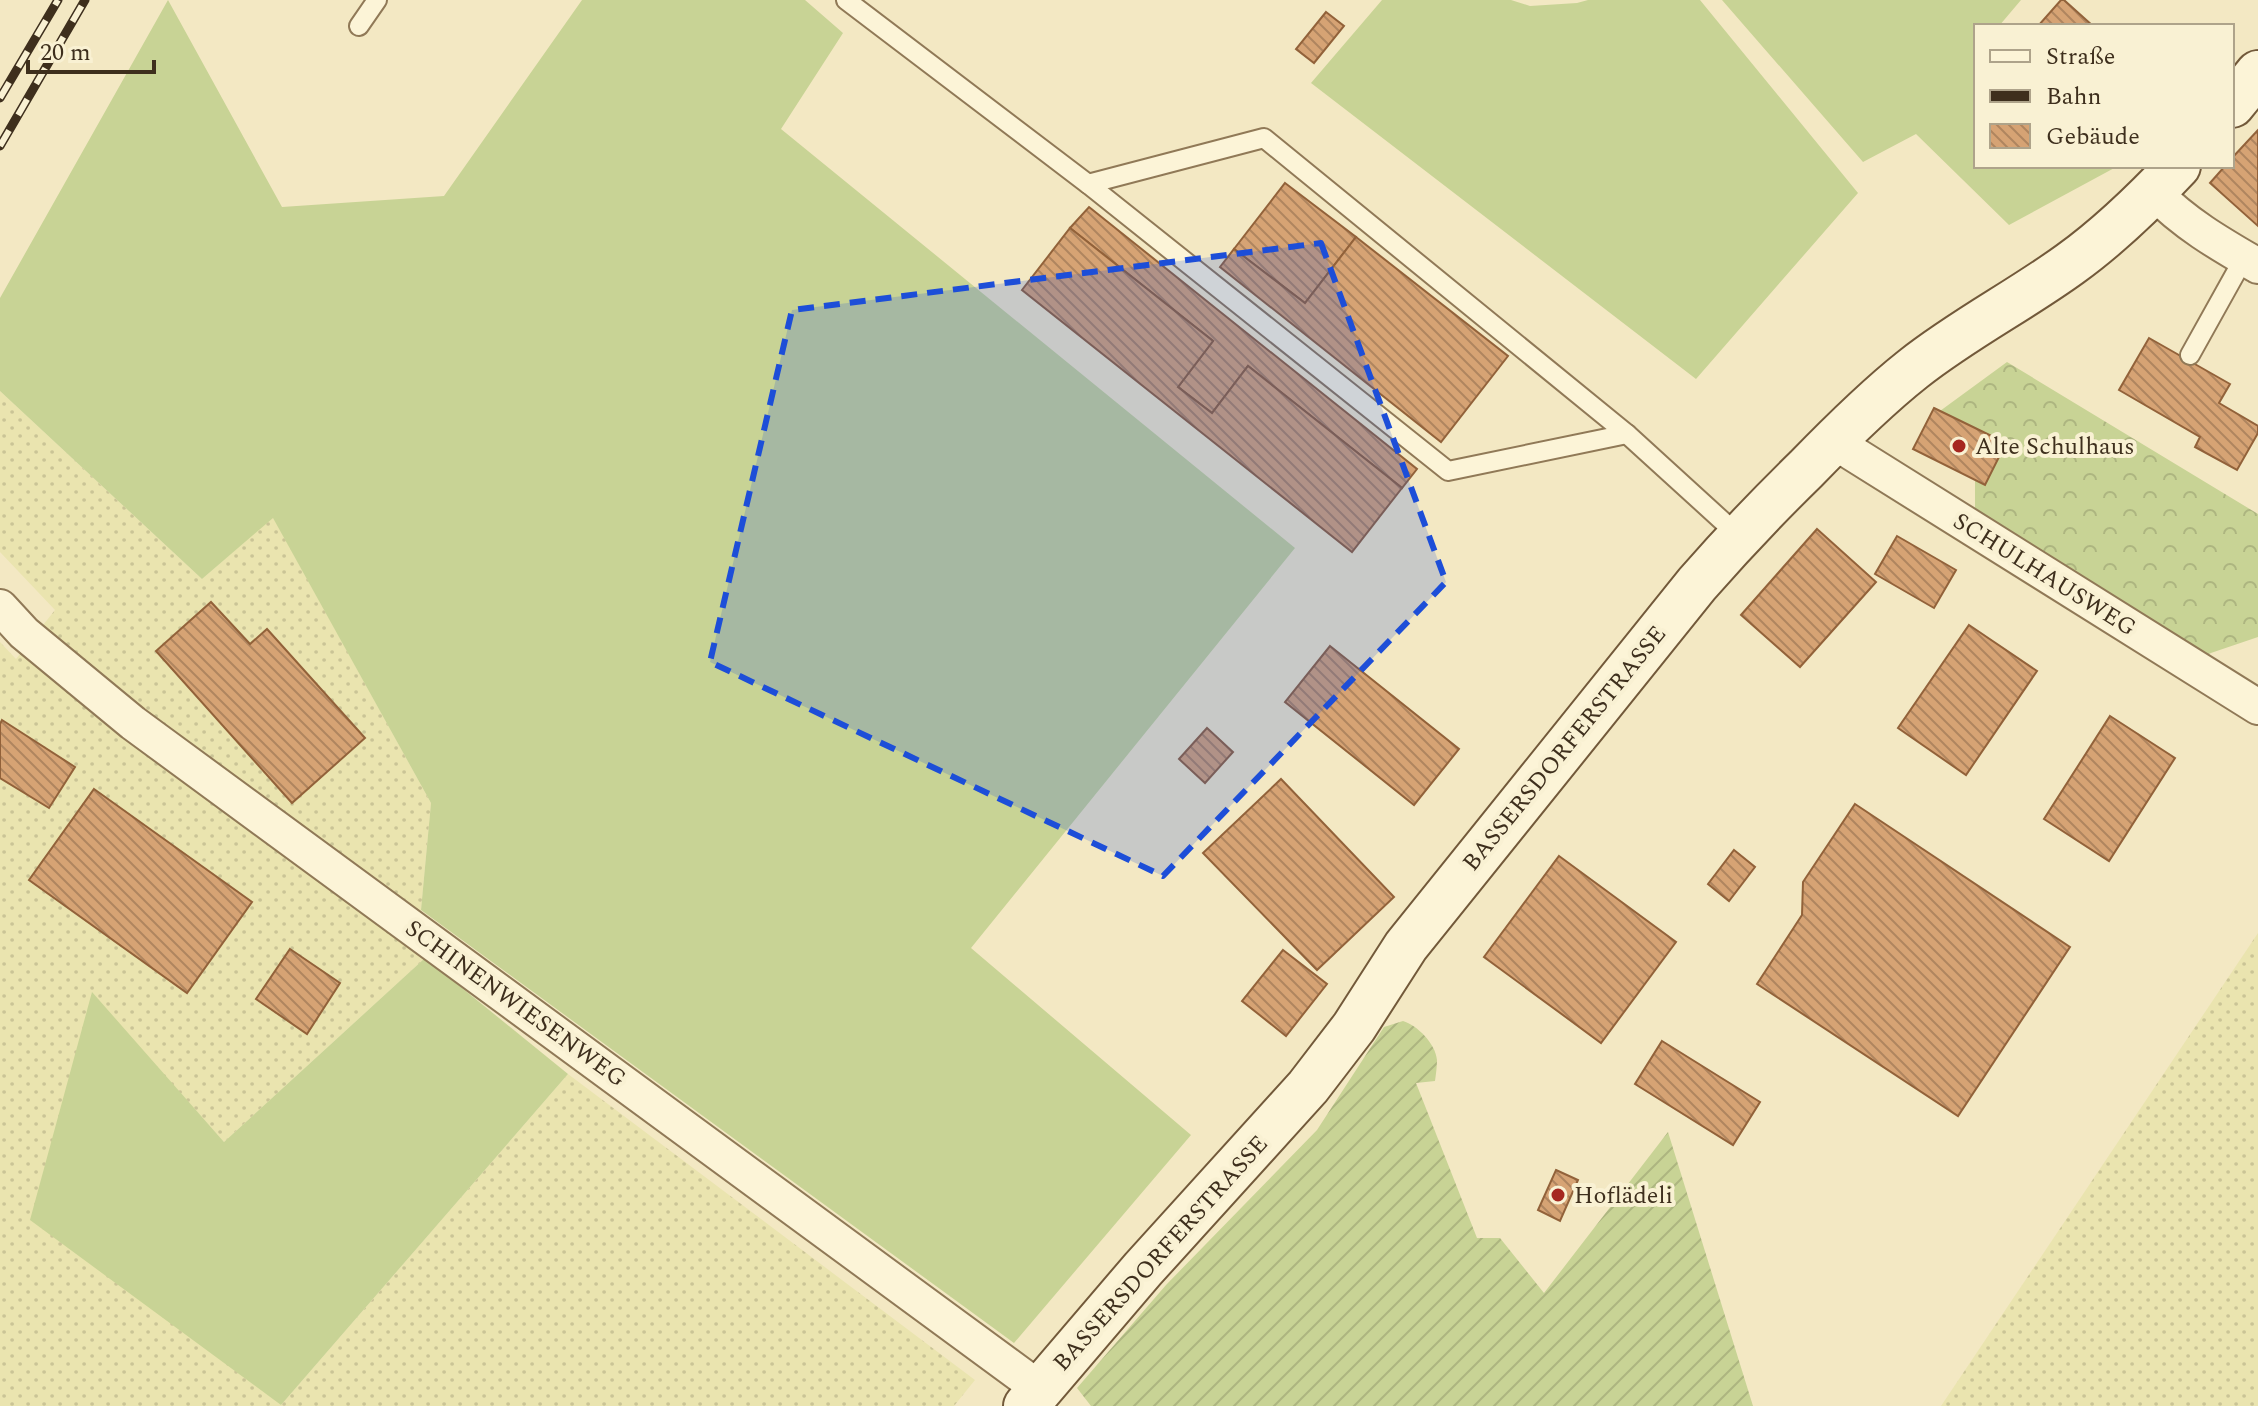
<svg xmlns="http://www.w3.org/2000/svg" width="2258" height="1406" font-family="Spectral,serif">
<style>
.farmland{fill:url(#farmland-dots)}
.grass{fill:#c8d395}
.forest{fill:url(#forest-crowns)}
.garden{fill:url(#garden-furrows)}
.building{fill:url(#building-back-hatch);stroke:#92623a;stroke-width:2}
.lines{fill:none;stroke-linecap:round;stroke-linejoin:round}
.service-casing{stroke:#907957;stroke-width:22}
.minor-casing{stroke:#907957;stroke-width:38}
.secondary-casing{stroke:#72593a;stroke-width:48}
.service{stroke:#fcf4d7;stroke-width:18}
.minor{stroke:#fcf4d7;stroke-width:34}
.secondary{stroke:#fcf4d7;stroke-width:44}
.rail-casing{stroke:#3e2f1d;stroke-width:9}
.rail{stroke:#f9f1d3;stroke-width:6;stroke-dasharray:18;stroke-linecap:butt}
.marked{fill:#1d4ed8;fill-opacity:0.2;stroke:#1d4ed8;stroke-width:6;stroke-dasharray:16 10;stroke-linejoin:round}
.poi-dot{fill:#a62720;stroke:#f9f1d3;stroke-width:3}
.labels{text-anchor:middle;stroke-width:8;stroke-linejoin:round;paint-order:stroke}
.poi-label{font-size:24px;fill:#3e2f1d;stroke:#f9f1d3;text-anchor:start}
.street-label{font-size:24px;fill:#3e2f1d;stroke:#f9f1d3}
</style>
<defs>
<pattern id="farmland-dots" width="8" height="8" patternUnits="userSpaceOnUse" patternTransform="scale(2)"><rect width="8" height="8" fill="#eae4af"/><path d="M2 2h.1M6 6h.1" fill="none" stroke="#cac496" stroke-width="1.8" stroke-linecap="round"/></pattern>
<pattern id="forest-crowns" width="20" height="18" patternUnits="userSpaceOnUse" patternTransform="scale(2)"><rect width="20" height="18" fill="#c8d395"/><path d="M2 6a3 3 0 1 1 6 0M12 15a3 3 0 1 1 6 0" fill="none" stroke="#adb580"/></pattern>
<pattern id="garden-furrows" width="10" height="10" patternUnits="userSpaceOnUse" patternTransform="scale(2)"><rect width="10" height="10" fill="#c8d395"/><path d="M-1 1l2-2M0 10L10 0M9 11l2-2" fill="none" stroke="#adb580"/></pattern>
<pattern id="building-back-hatch" width="6" height="6" patternUnits="userSpaceOnUse" patternTransform="scale(2)"><rect width="6" height="6" fill="#d6a374"/><path d="M-1 5l2 2M0 0l6 6M5-1l2 2" fill="none" stroke="#af855f"/></pattern>
</defs>
<rect width="100%" height="100%" fill="#f3e8c3"/>
<g class="farmland">
<path d="M 0,391 L 202,579 L 273,517 L 431,803 L 421,910 L 425,958 L 224,1142 L 91,993 L 281,1405 L 568,1074 L 975,1380 L 954,1406 L 0,1406 L 0,642 L 16,659 L 55,610 L 0,552 Z"/>
<path d="M 2258,933 L 2258,1406 L 1941,1406 Z"/>
</g>
<g class="grass">
<path d="M 168,0 L 282,207 L 444,196 L 582,0 L 805,0 L 843,33 L 781,129 L 1295,548 L 971,948 L 1191,1135 L 1014,1343 L 421,910 L 431,803 L 273,518 L 202,579 L 0,391 L 0,298 Z"/>
<path d="M 1382,0 L 1511,0 L 1530,6 L 1577,3 L 1588,0 L 1700,0 L 1858,193 L 1696,379 L 1311,83 Z"/>
<path d="M 1722,0 L 2021,0 L 1999,26 L 1976,26 L 1976,166 L 2118,166 L 2009,225 L 1916,134 L 1863,162 Z"/>
<path d="M 425,958 L 568,1074 L 281,1405 L 30,1220 L 92,992 L 224,1142 Z"/>
</g>
<path class="forest" d="M 2007,362 L 2258,514 L 2258,637 L 2205,655 L 1975,509 L 1975,480 L 1985,484 L 2005,444 L 1940,411 Z"/>
<path class="garden" d="M 1403,1021 C 1417,1025 1436,1044 1437,1060 C 1437,1066 1436,1074 1435,1081 L 1416,1083 L 1477,1238 L 1500,1238 L 1544,1293 L 1668,1132 L 1753,1406 L 1091,1406 L 1077,1388 L 1166,1285 L 1317,1130 L 1384,1027 Z"/>
<g class="building">
<path d="M 2061,0 L 2064,0 L 2093,26 L 2038,26 Z"/>
<path d="M 1326,12 L 1344,26 L 1314,63 L 1296,49 Z"/>
<path d="M 2258,130 L 2258,226 L 2210,183 L 2225,166 L 2232,166 L 2232,158 Z"/>
<path d="M 1285,183 L 1356,237 L 1305,303 L 1234,249 Z"/>
<path d="M 1089,207 L 1417,469 L 1402,488 L 1248,366 L 1212,413 L 1178,387 L 1213,341 L 1070,228 Z"/>
<path d="M 1070,228 L 1213,341 L 1178,387 L 1212,413 L 1248,366 L 1402,488 L 1352,552 L 1022,290 Z"/>
<path d="M 1356,237 L 1508,356 L 1441,442 L 1220,267 L 1234,249 L 1305,303 Z"/>
<path d="M 2149,338 L 2230,384 L 2219,403 L 2258,426 L 2258,433 L 2237,470 L 2195,447 L 2200,437 L 2119,390 Z"/>
<path d="M 1934,408 L 2006,443 L 1985,485 L 1913,449 Z"/>
<path d="M 1817,529 L 1876,582 L 1800,667 L 1741,615 Z"/>
<path d="M 1897,536 L 1956,570 L 1934,608 L 1875,574 Z"/>
<path d="M 211,602 L 250,644 L 267,629 L 365,738 L 292,803 L 156,651 Z"/>
<path d="M 1969,625 L 2037,671 L 1966,775 L 1898,728 Z"/>
<path d="M 1330,646 L 1459,749 L 1414,805 L 1285,702 Z"/>
<path d="M 2110,716 L 2175,758 L 2109,861 L 2044,819 Z"/>
<path d="M 2,720 L 75,767 L 49,808 L 0,778 L 0,724 Z"/>
<path d="M 1207,728 L 1233,752 L 1205,783 L 1179,759 Z"/>
<path d="M 1281,779 L 1394,897 L 1317,970 L 1203,853 Z"/>
<path d="M 94,789 L 252,902 L 187,993 L 29,880 Z"/>
<path d="M 1855,804 L 2070,947 L 1958,1116 L 1757,984 L 1802,915 L 1803,882 Z"/>
<path d="M 1734,850 L 1755,867 L 1729,901 L 1708,884 Z"/>
<path d="M 1559,856 L 1676,942 L 1601,1043 L 1484,957 Z"/>
<path d="M 290,949 L 340,983 L 307,1034 L 256,999 Z"/>
<path d="M 1283,950 L 1327,984 L 1286,1036 L 1242,1001 Z"/>
<path d="M 1662,1041 L 1760,1102 L 1733,1145 L 1635,1084 Z"/>
<path d="M 1556,1170 L 1578,1180 L 1560,1221 L 1538,1210 Z"/>
</g>
<g class="lines">
<g class="service-casing">
<g id="service">
<path d="M 846,0 L 1088,184 L 1264,138 L 1627,434 L 1739,536"/>
<path d="M 359,26 L 377,0"/>
<path d="M 1088,184 L 1448,471 L 1627,434"/>
<path d="M 2190,355 L 2244,258"/>
</g>
</g>
<g class="minor-casing">
<g id="minor">
<path d="M 2154,192 C 2185,224 2220,244 2258,266"/>
<path d="M 1833,441 L 2258,707"/>
<path d="M 0,607 L 24,633 L 133,723 L 1040,1389"/>
</g>
</g>
<g class="secondary-casing">
<g id="secondary">
<path d="M 2232,105 L 2258,73"/>
<path d="M 1026,1406 L 1143,1269 L 1308,1087 L 1354,1027 L 1406,946 L 1697,584 C 1732,544 1768,506 1806,469 C 1840,434 1875,399 1913,369 C 1962,330 2019,301 2070,264 C 2109,236 2145,201 2178,166"/>
</g>
</g>
<use href="#service" class="service"/>
<use href="#minor" class="minor"/>
<use href="#secondary" class="secondary"/>
<g class="rail-casing">
<g id="rail">
<path d="M 0,98 L 58,0"/>
<path d="M 0,146 L 85,0"/>
</g>
</g>
<use href="#rail" class="rail"/>
</g>
<path class="marked" d="M 1321,243 L 1446,582 L 1163,876 L 710,662 L 792,310 Z"/>
<g class="poi-dot">
<circle cx="1959" cy="446" r="8"/>
<circle cx="1558" cy="1195" r="8"/>
</g>
<g class="labels">
<g class="poi-label">
<text x="1975" y="454">Alte Schulhaus</text>
<text x="1574" y="1203">Hoflädeli</text>
</g>
<g class="street-label">
<text transform="translate(2045 574) rotate(32)" y="8">SCHULHAUSWEG</text>
<text transform="translate(1564 748) rotate(-51)" y="8">BASSERSDORFERSTRASSE</text>
<text transform="translate(516 1003) rotate(36)" y="8">SCHINENWIESENWEG</text>
<text transform="translate(1160 1253) rotate(-48)" y="8">BASSERSDORFERSTRASSE</text>
</g>
</g>
<rect x="1974" y="24" width="260" height="144" fill="#f9f1d3" stroke="#aea38a" stroke-width="2"/>
<rect x="1990" y="50" width="40" height="12" fill="#fcf4d7" stroke="#aea38a" stroke-width="2"/>
<text x="2046" y="64" font-size="24" fill="#3e2f1d">Straße</text>
<rect x="1990" y="90" width="40" height="12" fill="#3e2f1d" stroke="#aea38a" stroke-width="2"/>
<text x="2046" y="104" font-size="24" fill="#3e2f1d">Bahn</text>
<rect x="1990" y="124" width="40" height="24" fill="url(#building-back-hatch)" stroke="#aea38a" stroke-width="2"/>
<text x="2046" y="144" font-size="24" fill="#3e2f1d">Gebäude</text>
<path d="M28 60v12h126v-12" fill="none" stroke="#3e2f1d" stroke-width="4"/>
<text x="40" y="60" font-size="24" fill="#3e2f1d" stroke="#f9f1d3" stroke-width="6" paint-order="stroke">20 m</text>
</svg>
